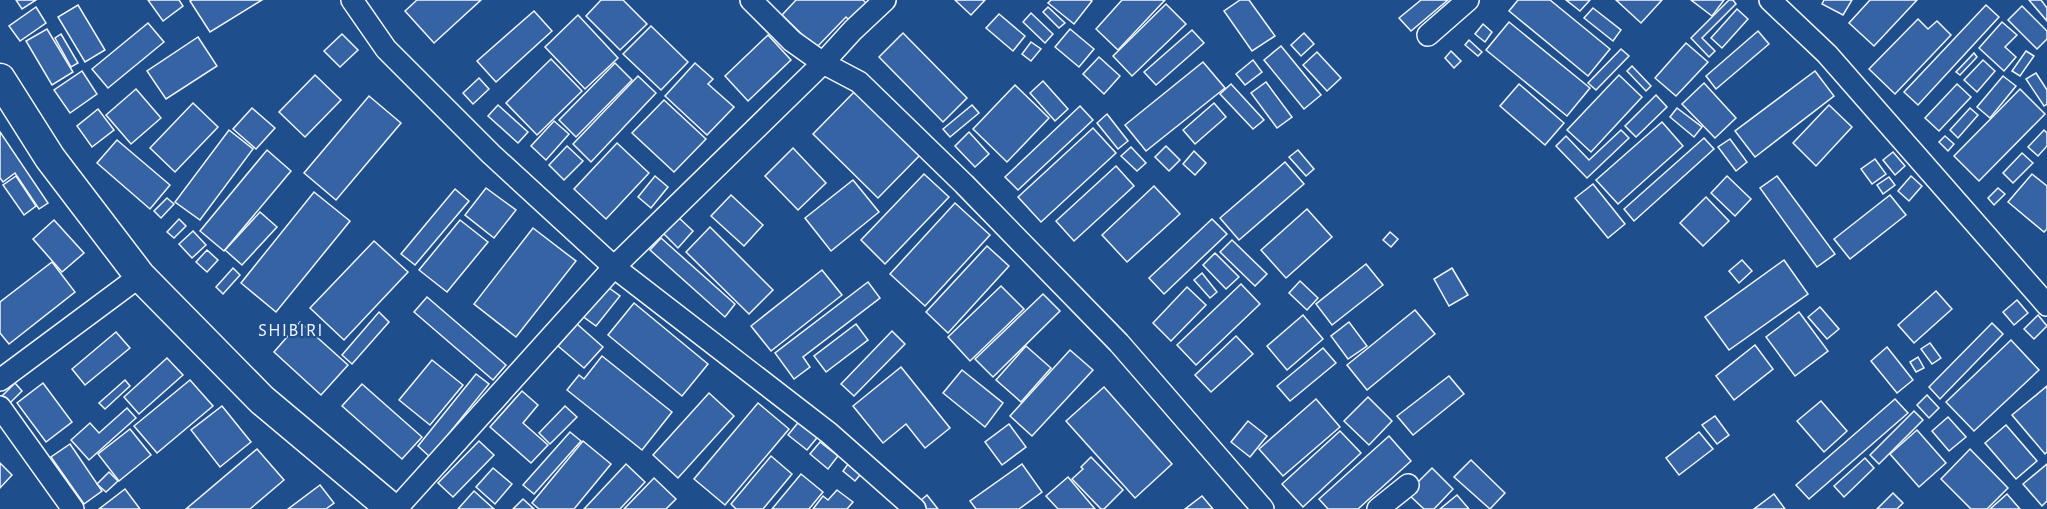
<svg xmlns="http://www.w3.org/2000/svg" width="2047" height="509" font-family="'Alegreya Sans',sans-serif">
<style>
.building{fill:#3563a3;stroke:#f2f6ff;stroke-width:1.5}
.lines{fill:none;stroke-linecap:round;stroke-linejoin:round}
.street-casing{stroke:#f2f6ff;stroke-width:24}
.secondary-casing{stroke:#f2f6ff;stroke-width:33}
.street{stroke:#1f4e8c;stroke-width:21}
.secondary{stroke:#1f4e8c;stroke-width:30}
.labels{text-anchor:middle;stroke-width:4.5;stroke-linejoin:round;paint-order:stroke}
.neighbourhood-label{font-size:18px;letter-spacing:1.5px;fill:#f2f6ff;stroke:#1f4e8c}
</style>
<rect width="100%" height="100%" fill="#1f4e8c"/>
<g class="building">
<path d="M 16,0 L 36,0 L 22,9 Z"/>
<path d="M 148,0 L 179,0 L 183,6 L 163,21 Z"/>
<path d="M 192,0 L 262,0 L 210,32 L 190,1 Z"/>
<path d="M 417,0 L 481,0 L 434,43 L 405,11 Z"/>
<path d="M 601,0 L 623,0 L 647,24 L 620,50 L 586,16 Z"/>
<path d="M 796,0 L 863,0 L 869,6 L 852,23 L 846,17 L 816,48 L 782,15 Z"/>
<path d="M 955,0 L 985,0 L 971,15 Z"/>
<path d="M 1051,0 L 1090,0 L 1092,1 L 1074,24 L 1048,3 Z"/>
<path d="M 1122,0 L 1165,0 L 1118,50 L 1096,29 Z"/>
<path d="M 1240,0 L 1249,0 L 1275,36 L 1252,51 L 1224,11 Z"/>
<path d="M 1421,0 L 1448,0 L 1411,31 L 1399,18 Z"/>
<path d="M 1518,0 L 1550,0 L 1610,49 L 1588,76 L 1509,11 Z"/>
<path d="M 1566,0 L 1590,0 L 1580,11 Z"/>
<path d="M 1616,0 L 1662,0 L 1641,23 Z"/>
<path d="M 1691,0 L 1724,0 L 1712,16 Z"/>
<path d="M 1729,0 L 1733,0 L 1736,4 L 1702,38 L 1715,51 L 1709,57 L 1691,38 Z"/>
<path d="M 1824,0 L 1852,0 L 1843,15 L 1822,4 Z"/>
<path d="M 1870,0 L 1917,0 L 1874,46 L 1849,23 Z"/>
<path d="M 2029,0 L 2041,0 L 2047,8 L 2047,21 Z"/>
<path d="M 1166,4 L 1186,24 L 1132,76 L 1113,56 Z"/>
<path d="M 78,5 L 105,50 L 85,62 L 58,17 Z"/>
<path d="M 1986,5 L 1999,17 L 1918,105 L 1904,92 Z"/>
<path d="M 2022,6 L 2047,31 L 2047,39 L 2037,49 L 2008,20 Z"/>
<path d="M 36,7 L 46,23 L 20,41 L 9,26 Z"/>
<path d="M 1048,7 L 1065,23 L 1059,28 L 1043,12 Z"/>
<path d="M 1593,8 L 1621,30 L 1613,41 L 1584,18 Z"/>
<path d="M 1737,9 L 1748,19 L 1722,48 L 1711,38 Z"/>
<path d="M 534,11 L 552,31 L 496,82 L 477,61 Z"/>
<path d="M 1031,13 L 1053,34 L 1045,43 L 1023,22 Z"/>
<path d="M 999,14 L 1025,36 L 1013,51 L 986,28 Z"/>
<path d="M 578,15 L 618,58 L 585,89 L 545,47 Z"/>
<path d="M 1918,19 L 1928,29 L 1937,21 L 1951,35 L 1895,94 L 1869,69 Z"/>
<path d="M 1509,22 L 1590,88 L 1567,116 L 1486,50 Z"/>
<path d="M 2002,22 L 2017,35 L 2005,47 L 2016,57 L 2004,71 L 1979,48 Z"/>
<path d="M 148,23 L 164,42 L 108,88 L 92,69 Z"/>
<path d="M 1483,24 L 1492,32 L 1485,42 L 1475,34 Z"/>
<path d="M 651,26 L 688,62 L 661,90 L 623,54 Z"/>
<path d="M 47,29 L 73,72 L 52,85 L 26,41 Z"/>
<path d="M 1070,29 L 1094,49 L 1079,67 L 1055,47 Z"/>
<path d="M 1192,30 L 1204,43 L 1156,85 L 1144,72 Z"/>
<path d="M 1758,31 L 1769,44 L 1716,89 L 1706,76 Z"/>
<path d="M 903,33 L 967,98 L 943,122 L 879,57 Z"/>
<path d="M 1304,33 L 1314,44 L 1301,56 L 1291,45 Z"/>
<path d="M 61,34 L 78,63 L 71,67 L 55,38 Z"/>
<path d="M 342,34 L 358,50 L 340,67 L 324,51 Z"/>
<path d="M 768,35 L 791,60 L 748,101 L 725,76 Z"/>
<path d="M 198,37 L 217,66 L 166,99 L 147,71 Z"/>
<path d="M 1469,40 L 1482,52 L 1478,56 L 1465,45 Z"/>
<path d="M 1031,42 L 1041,49 L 1031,61 L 1022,54 Z"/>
<path d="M 1686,43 L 1708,62 L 1676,96 L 1655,78 Z"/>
<path d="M 1281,46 L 1321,95 L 1304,109 L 1264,60 Z"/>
<path d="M 1621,49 L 1629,56 L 1596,90 L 1588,83 Z"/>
<path d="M 1451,51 L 1461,61 L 1454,68 L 1445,58 Z"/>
<path d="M 2026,51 L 2034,56 L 2020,76 L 2012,71 Z"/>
<path d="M 1317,52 L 1341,78 L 1327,91 L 1303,65 Z"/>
<path d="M 1974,53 L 1977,57 L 1960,75 L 1956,72 Z"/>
<path d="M 1099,57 L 1120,76 L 1104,94 L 1083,74 Z"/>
<path d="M 551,59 L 582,91 L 537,135 L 506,103 Z"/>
<path d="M 1253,60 L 1262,72 L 1245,85 L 1236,74 Z"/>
<path d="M 1983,60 L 1995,71 L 1977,92 L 1964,80 Z"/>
<path d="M 1203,62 L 1225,88 L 1146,151 L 1125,125 Z"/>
<path d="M 615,63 L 632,80 L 576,137 L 559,120 Z"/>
<path d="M 695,63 L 713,79 L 708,84 L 734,107 L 707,135 L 665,96 Z"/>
<path d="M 1632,66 L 1651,86 L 1646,91 L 1627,71 Z"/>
<path d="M 82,71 L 97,94 L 70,113 L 54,90 Z"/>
<path d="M 1815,71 L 1834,96 L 1755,157 L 1735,131 Z"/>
<path d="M 2036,73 L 2047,90 L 2047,104 L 2044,106 L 2026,79 Z"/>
<path d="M 315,75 L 341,100 L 305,137 L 279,112 Z"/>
<path d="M 1619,75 L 1642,97 L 1591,152 L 1567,130 Z"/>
<path d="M 638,76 L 656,93 L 591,162 L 573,144 Z"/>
<path d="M 2003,76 L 2016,86 L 1990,118 L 1977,107 Z"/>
<path d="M 479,78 L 489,89 L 473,104 L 463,93 Z"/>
<path d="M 1043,81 L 1068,109 L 1055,121 L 1030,93 Z"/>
<path d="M 1266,82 L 1292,117 L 1277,128 L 1251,93 Z"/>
<path d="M 1704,83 L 1736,118 L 1715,138 L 1682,104 Z"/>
<path d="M 1231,84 L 1264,120 L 1253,129 L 1220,94 Z"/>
<path d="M 1519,84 L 1564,123 L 1545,145 L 1500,106 Z"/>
<path d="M 1957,84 L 1971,97 L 1939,131 L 1925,118 Z"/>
<path d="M 1015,85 L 1049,118 L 1007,162 L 973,129 Z"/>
<path d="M 858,88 L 923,152 L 878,198 L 813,134 Z"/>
<path d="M 136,89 L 161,118 L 131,144 L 106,115 Z"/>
<path d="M 2020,89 L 2045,114 L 1979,181 L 1954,156 Z"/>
<path d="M 1656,95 L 1667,107 L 1636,137 L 1625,126 Z"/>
<path d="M 369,96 L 401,123 L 336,200 L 304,173 Z"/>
<path d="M 664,100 L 706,139 L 674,172 L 632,133 Z"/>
<path d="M 193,103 L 218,127 L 175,172 L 150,148 Z"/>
<path d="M 1214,103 L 1226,117 L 1195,144 L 1183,130 Z"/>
<path d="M 498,105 L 528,132 L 518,143 L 488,116 Z"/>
<path d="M 972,105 L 979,113 L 950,137 L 943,129 Z"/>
<path d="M 1829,105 L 1852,127 L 1816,166 L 1793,143 Z"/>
<path d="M 1080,106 L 1093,120 L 1018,190 L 1005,177 Z"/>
<path d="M 252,108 L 275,128 L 256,149 L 233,129 Z"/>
<path d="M 1677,108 L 1702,127 L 1694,137 L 1670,117 Z"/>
<path d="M 1970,108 L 1978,115 L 1958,138 L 1950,130 Z"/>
<path d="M 98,109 L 114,130 L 92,147 L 77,126 Z"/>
<path d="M 1107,114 L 1128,141 L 1118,149 L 1097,123 Z"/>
<path d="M 554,121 L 569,134 L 546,160 L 531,146 Z"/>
<path d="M 1662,122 L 1683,146 L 1618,204 L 1596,180 Z"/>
<path d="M 1093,128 L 1116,153 L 1041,222 L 1018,197 Z"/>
<path d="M 229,130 L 253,149 L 200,220 L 175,202 Z"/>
<path d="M 1621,130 L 1629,138 L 1587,178 L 1556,146 L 1566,136 L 1589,160 Z"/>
<path d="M 2044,130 L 2047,133 L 2047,146 L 2038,156 L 2028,147 Z"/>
<path d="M 0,132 L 48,203 L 39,209 L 15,173 L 3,182 L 0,178 Z"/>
<path d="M 969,132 L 989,154 L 975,167 L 955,146 Z"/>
<path d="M 1945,136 L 1954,144 L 1948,151 L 1939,142 Z"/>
<path d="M 1704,138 L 1714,149 L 1634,221 L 1624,209 Z"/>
<path d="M 1730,139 L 1747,162 L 1736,171 L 1718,147 Z"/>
<path d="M 117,140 L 170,185 L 150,209 L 97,163 Z"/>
<path d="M 617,143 L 649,173 L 606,219 L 574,189 Z"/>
<path d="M 567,146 L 583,161 L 564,180 L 549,165 Z"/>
<path d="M 1166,146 L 1180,160 L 1169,171 L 1155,157 Z"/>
<path d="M 1131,147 L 1146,163 L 1137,171 L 1121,156 Z"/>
<path d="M 793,148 L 826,183 L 798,210 L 765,176 Z"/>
<path d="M 267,150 L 291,171 L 224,251 L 200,231 Z"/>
<path d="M 1298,150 L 1314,169 L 1306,176 L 1289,157 Z"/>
<path d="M 1194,151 L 1206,163 L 1195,175 L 1183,164 Z"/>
<path d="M 1893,152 L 1905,166 L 1895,175 L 1883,160 Z"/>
<path d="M 2022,153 L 2033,163 L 2013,183 L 2003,173 Z"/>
<path d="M 1875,159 L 1886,174 L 1872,184 L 1861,169 Z"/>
<path d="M 1285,162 L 1304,184 L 1239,240 L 1220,218 Z"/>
<path d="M 1116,166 L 1134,186 L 1074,241 L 1056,221 Z"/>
<path d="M 924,174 L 949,197 L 885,264 L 861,240 Z"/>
<path d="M 2032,174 L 2047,186 L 2047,229 L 2044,232 L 2008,202 Z"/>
<path d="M 16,176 L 36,206 L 24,215 L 3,185 Z"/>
<path d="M 655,176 L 668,187 L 651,208 L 638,197 Z"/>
<path d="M 1727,176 L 1751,199 L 1735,216 L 1711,193 Z"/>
<path d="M 1777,176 L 1835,254 L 1817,267 L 1760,188 Z"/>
<path d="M 1911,176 L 1922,186 L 1909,201 L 1898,191 Z"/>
<path d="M 1889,177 L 1895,185 L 1883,194 L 1877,185 Z"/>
<path d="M 853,180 L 879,212 L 831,251 L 805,218 Z"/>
<path d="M 1593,184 L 1625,224 L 1608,238 L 1575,198 Z"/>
<path d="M 1154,186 L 1180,214 L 1127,262 L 1102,235 Z"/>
<path d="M 486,188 L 516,210 L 494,238 L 465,215 Z"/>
<path d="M 1998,188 L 2005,194 L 1994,205 L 1988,198 Z"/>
<path d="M 455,189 L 469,201 L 415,265 L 401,254 Z"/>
<path d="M 314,192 L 350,221 L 276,312 L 241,283 Z"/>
<path d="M 731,195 L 763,225 L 744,246 L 711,216 Z"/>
<path d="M 1890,195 L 1906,215 L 1850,259 L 1834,239 Z"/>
<path d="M 1706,197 L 1729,221 L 1703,246 L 1680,223 Z"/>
<path d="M 167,198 L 174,204 L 161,218 L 154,211 Z"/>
<path d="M 955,203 L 990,235 L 925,306 L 890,274 Z"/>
<path d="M 1307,209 L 1332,237 L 1286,278 L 1261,250 Z"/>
<path d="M 260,212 L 277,227 L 242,265 L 225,250 Z"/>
<path d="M 678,217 L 693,231 L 678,248 L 663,233 Z"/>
<path d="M 179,219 L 186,226 L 174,238 L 167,232 Z"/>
<path d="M 1212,219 L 1227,234 L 1164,294 L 1149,278 Z"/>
<path d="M 54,220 L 84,253 L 62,272 L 33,239 Z"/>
<path d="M 460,220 L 488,242 L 447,292 L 419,270 Z"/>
<path d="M 710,227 L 773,290 L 749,314 L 686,252 Z"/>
<path d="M 533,228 L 576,261 L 516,337 L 474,304 Z"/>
<path d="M 193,231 L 206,245 L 192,258 L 179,244 Z"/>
<path d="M 1390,232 L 1398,239 L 1391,247 L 1383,240 Z"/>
<path d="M 661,238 L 735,304 L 725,317 L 650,250 Z"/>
<path d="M 1232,240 L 1267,274 L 1255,286 L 1220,252 Z"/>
<path d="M 374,241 L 408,272 L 344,340 L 310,308 Z"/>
<path d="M 987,246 L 1009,266 L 948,333 L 926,312 Z"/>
<path d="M 207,250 L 218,260 L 207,272 L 196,262 Z"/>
<path d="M 1215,253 L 1239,277 L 1226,289 L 1203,265 Z"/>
<path d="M 1742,260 L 1752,271 L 1739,283 L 1729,271 Z"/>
<path d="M 1784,260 L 1808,294 L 1729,350 L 1705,317 Z"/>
<path d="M 52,262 L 75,292 L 9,344 L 0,333 L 0,302 Z"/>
<path d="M 1366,264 L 1383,285 L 1332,325 L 1316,304 Z"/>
<path d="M 233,268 L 240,275 L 223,294 L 216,287 Z"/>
<path d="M 1452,268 L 1468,295 L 1449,306 L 1434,279 Z"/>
<path d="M 822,270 L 842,295 L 771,351 L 751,326 Z"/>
<path d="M 1202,273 L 1217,292 L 1210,298 L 1194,280 Z"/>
<path d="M 1300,281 L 1318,298 L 1307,310 L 1289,293 Z"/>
<path d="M 868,282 L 880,298 L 803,357 L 810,367 L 794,379 L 775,353 Z"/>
<path d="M 1241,284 L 1260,304 L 1196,365 L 1177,345 Z"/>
<path d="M 605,285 L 620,296 L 596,326 L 581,315 Z"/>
<path d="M 1001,286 L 1024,309 L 970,361 L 948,337 Z"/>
<path d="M 1187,287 L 1206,305 L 1171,341 L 1153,323 Z"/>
<path d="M 1936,291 L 1952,309 L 1914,343 L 1898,325 Z"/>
<path d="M 1043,294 L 1060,311 L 993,377 L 975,359 Z"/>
<path d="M 427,297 L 506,365 L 493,380 L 414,312 Z"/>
<path d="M 2017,300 L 2028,313 L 2014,325 L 2003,312 Z"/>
<path d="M 634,303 L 708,364 L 682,396 L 608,335 Z"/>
<path d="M 1820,307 L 1839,329 L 1827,339 L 1808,317 Z"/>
<path d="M 1415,310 L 1435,334 L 1367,390 L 1347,365 Z"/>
<path d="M 379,312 L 389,322 L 352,364 L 342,355 Z"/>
<path d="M 1799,312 L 1828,351 L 1795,376 L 1766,337 Z"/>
<path d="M 1303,315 L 1323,339 L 1287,370 L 1267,346 Z"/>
<path d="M 2038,315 L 2047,326 L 2034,339 L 2024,329 Z"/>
<path d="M 300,322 L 348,365 L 321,395 L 274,352 Z"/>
<path d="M 1349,322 L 1367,346 L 1348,359 L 1331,336 Z"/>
<path d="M 1992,323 L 2003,334 L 1940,399 L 1929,387 Z"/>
<path d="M 577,324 L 603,347 L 584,368 L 558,346 Z"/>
<path d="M 856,324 L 868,340 L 826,372 L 814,356 Z"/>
<path d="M 892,331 L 905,344 L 854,396 L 841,384 Z"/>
<path d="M 116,332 L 130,348 L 85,385 L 72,369 Z"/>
<path d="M 1236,336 L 1253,354 L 1211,392 L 1195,375 Z"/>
<path d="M 2011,340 L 2039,370 L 1974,431 L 1946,402 Z"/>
<path d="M 1930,343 L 1941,358 L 1932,364 L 1921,349 Z"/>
<path d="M 1755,345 L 1773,369 L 1734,400 L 1716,376 Z"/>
<path d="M 1026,346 L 1051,368 L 1021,402 L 996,380 Z"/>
<path d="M 1887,347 L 1913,380 L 1897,393 L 1871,361 Z"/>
<path d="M 1323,348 L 1336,363 L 1290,401 L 1277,386 Z"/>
<path d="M 1070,350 L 1093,370 L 1032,436 L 1010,416 Z"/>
<path d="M 602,356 L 672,412 L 642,450 L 567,390 L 579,375 L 584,379 Z"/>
<path d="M 1918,357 L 1924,368 L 1916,372 L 1910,362 Z"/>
<path d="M 167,358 L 183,375 L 139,414 L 124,397 Z"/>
<path d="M 432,360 L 463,385 L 430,425 L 399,400 Z"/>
<path d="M 901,367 L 950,428 L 925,448 L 906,424 L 883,443 L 853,406 Z"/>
<path d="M 962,370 L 1003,403 L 985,427 L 943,393 Z"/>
<path d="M 476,374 L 489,384 L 430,457 L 418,446 Z"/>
<path d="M 1449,376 L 1464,394 L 1413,435 L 1397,416 Z"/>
<path d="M 125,380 L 130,386 L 105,409 L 99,403 Z"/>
<path d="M 190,380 L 213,406 L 157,453 L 134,426 Z"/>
<path d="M 15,383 L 22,391 L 8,405 L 1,397 Z"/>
<path d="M 43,383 L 72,422 L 46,442 L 17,403 Z"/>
<path d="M 362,384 L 422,437 L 402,459 L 342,406 Z"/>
<path d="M 2047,386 L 2047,452 L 2045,454 L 2012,415 Z"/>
<path d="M 1104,387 L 1172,464 L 1135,498 L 1066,421 Z"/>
<path d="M 522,391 L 538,405 L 523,423 L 548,445 L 531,463 L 490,427 Z"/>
<path d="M 709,393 L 734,416 L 678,478 L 653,455 Z"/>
<path d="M 1927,395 L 1939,408 L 1929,418 L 1917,405 Z"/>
<path d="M 1368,397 L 1392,421 L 1369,445 L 1344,421 Z"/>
<path d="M 1316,399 L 1340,427 L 1283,476 L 1259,449 Z"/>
<path d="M 1895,399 L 1908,413 L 1809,499 L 1796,485 Z"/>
<path d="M 1821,401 L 1847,431 L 1824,452 L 1797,421 Z"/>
<path d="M 758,403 L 789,429 L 725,505 L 694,479 Z"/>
<path d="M 222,406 L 251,442 L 220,467 L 191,430 Z"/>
<path d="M 565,406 L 577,417 L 550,444 L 539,433 Z"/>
<path d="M 127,408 L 136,418 L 89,460 L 71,440 L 90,423 L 99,433 Z"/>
<path d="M 1914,411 L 1923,420 L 1879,464 L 1870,455 Z"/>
<path d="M 1715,416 L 1729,435 L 1717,444 L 1702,425 Z"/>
<path d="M 1948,417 L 1966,437 L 1949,451 L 1932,431 Z"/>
<path d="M 801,419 L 820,434 L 807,450 L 788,435 Z"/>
<path d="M 1248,421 L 1267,436 L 1250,457 L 1231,442 Z"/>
<path d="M 1009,424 L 1026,447 L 1002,465 L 985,442 Z"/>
<path d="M 2006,425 L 2037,461 L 2016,479 L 1985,443 Z"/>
<path d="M 130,429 L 151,455 L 119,481 L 98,454 Z"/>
<path d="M 1917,430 L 1946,463 L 1919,487 L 1890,454 Z"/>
<path d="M 1340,431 L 1361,453 L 1303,507 L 1282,484 Z"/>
<path d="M 570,432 L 581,441 L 534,494 L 523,485 Z"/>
<path d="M 1699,432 L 1713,449 L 1679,475 L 1666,458 Z"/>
<path d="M 1389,436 L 1411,461 L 1358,509 L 1328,509 L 1319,499 Z"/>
<path d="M 479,441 L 494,455 L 453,497 L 438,483 Z"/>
<path d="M 583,441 L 611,464 L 574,509 L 539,509 L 532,503 Z"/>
<path d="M 820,442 L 838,456 L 828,469 L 810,454 Z"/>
<path d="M 70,444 L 102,491 L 84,504 L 51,457 Z"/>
<path d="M 257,449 L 284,480 L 250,509 L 186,509 Z"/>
<path d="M 1970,449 L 2008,488 L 1987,509 L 1971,509 L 1941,479 Z"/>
<path d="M 771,456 L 792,474 L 763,509 L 736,509 L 731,504 Z"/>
<path d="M 1091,457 L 1123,490 L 1104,509 L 1101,509 L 1072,479 L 1083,469 L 1081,467 Z"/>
<path d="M 1865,458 L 1874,468 L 1844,497 L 1834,486 Z"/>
<path d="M 851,460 L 864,470 L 855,481 L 843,471 Z"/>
<path d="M 1471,460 L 1505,493 L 1490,509 L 1454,477 Z"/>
<path d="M 0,463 L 12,475 L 0,488 Z"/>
<path d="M 626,464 L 645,482 L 620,509 L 584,509 Z"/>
<path d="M 1022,464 L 1042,492 L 1019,509 L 976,509 L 970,501 Z"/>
<path d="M 2047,464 L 2047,501 L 2042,506 L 2023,484 Z"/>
<path d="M 493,468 L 512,484 L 495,504 L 476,487 Z"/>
<path d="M 1432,468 L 1453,489 L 1434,509 L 1424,509 L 1407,493 Z"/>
<path d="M 109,472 L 118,481 L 106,492 L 97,484 Z"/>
<path d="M 801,474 L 823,492 L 809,509 L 772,509 Z"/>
<path d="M 1068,477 L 1095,509 L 1058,509 L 1046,496 Z"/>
<path d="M 654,478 L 676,499 L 666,509 L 624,509 Z"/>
<path d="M 320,485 L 334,503 L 326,509 L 288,509 Z"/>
<path d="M 125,489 L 140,509 L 99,509 Z"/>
<path d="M 837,490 L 853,502 L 847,509 L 813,509 L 823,496 L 828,500 Z"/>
<path d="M 474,491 L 494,509 L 458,509 Z"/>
<path d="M 1893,493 L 1903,503 L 1897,509 L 1877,509 Z"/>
<path d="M 1774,494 L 1785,509 L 1754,509 Z"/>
<path d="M 2007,494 L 2020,509 L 1990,509 Z"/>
<path d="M 927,495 L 938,509 L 926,509 L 920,501 Z"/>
<path d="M 1457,495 L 1469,509 L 1440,509 Z"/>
<path d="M 1202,496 L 1213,509 L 1185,509 Z"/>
<path d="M 523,499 L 534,509 L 513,509 Z"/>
</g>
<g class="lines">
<g class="street-casing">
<g id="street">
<path d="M 352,0 L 386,49 L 491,154 L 614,267 L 829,433 L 915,509"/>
<path d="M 751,0 L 792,41 L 823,63 L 859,82 L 964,184 L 1119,343 L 1263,509"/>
<path d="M 1770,0 L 1827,54 L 2047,305"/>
<path d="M 1428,35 L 1468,0"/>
<path d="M 0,380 L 140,276"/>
<path d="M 0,407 L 73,509"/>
<path d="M 396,509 L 614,267 L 823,63 L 853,30 L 885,0"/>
<path d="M 1378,509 L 1408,485"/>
</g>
</g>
<g class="secondary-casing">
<path id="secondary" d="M 0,79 L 50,158 L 140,276 L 262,400 L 392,509"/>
</g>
<use href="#street" class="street"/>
<use href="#secondary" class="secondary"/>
</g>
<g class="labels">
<g class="neighbourhood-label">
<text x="291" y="336">SHIBIRI</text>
</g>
</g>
</svg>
